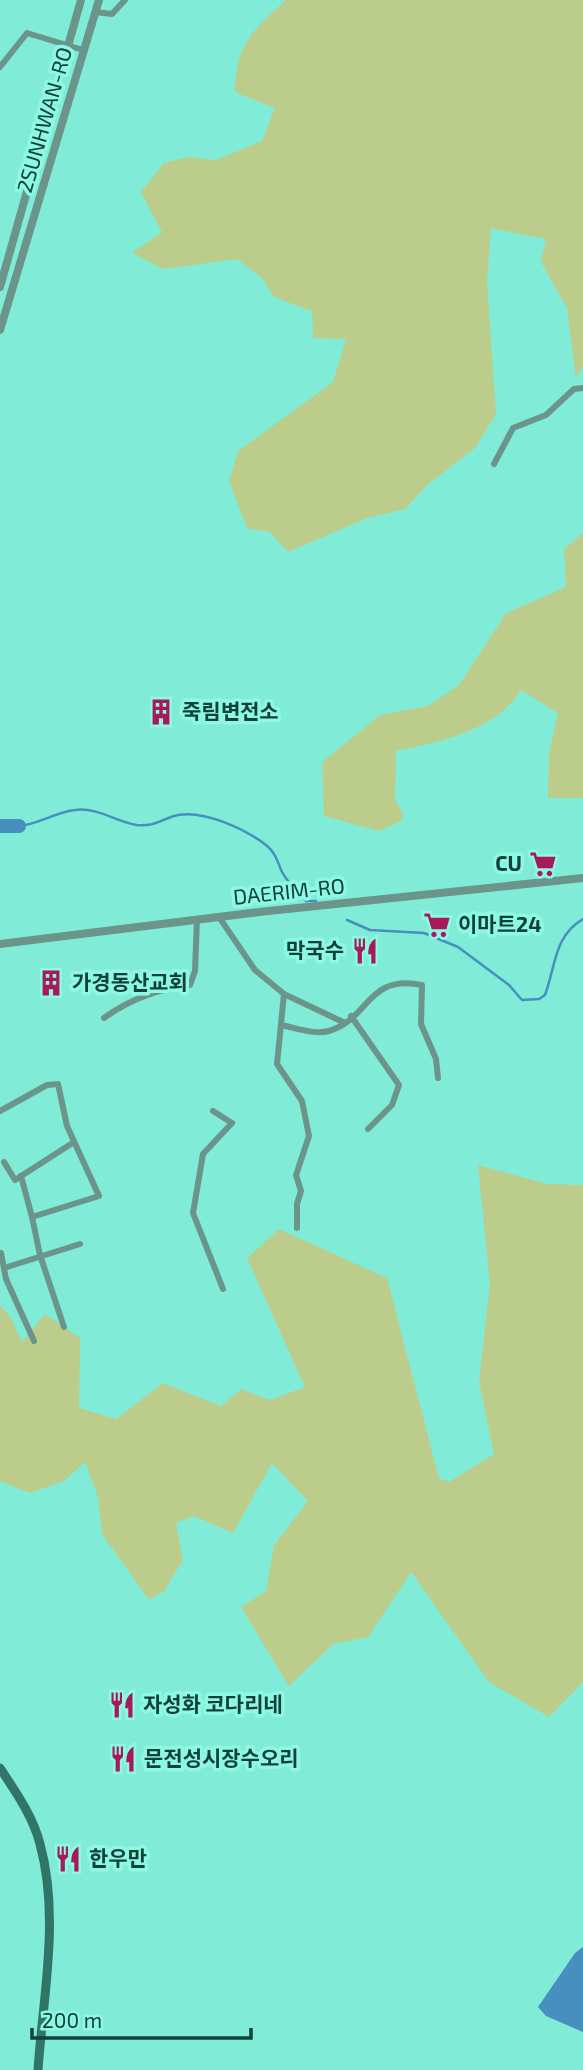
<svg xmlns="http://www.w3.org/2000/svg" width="583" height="2070" font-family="'Exo 2','Noto Sans KR',sans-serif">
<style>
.green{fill:#bccd8b}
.water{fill:#468fbf}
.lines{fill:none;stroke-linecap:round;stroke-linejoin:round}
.stream{stroke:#468fbf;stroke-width:2.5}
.river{stroke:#468fbf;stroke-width:14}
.minor{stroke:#6b948b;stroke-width:6}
.tertiary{stroke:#6b948b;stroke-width:8}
.secondary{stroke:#317468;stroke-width:9}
.labels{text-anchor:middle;stroke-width:7;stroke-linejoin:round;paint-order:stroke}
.street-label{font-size:21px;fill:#124139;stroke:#8df8e3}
.poi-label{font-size:21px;font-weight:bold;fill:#124139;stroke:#8df8e3;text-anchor:start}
</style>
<rect width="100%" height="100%" fill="#80ebd6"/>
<g class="green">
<path d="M 286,0 L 583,0 L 583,366 L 576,378 L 567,308 L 541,262 L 546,239 L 491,228 L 487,283 L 496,414 L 475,448 L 427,485 L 405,509 L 367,518 L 288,552 L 270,532 L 247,528 L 229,481 L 238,451 L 333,382 L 346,339 L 313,338 L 312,311 L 274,297 L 262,278 L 237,259 L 163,269 L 132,253 L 162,232 L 141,192 L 164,163 L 189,157 L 216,160 L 262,141 L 275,108 L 235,92 C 236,44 252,31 286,0 Z"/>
<path d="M 583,533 L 583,798 L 548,798 L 549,753 L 558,713 L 521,690 C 494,732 441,741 396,751 L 395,800 L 403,813 L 401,821 L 379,831 L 324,816 L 322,762 L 380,715 L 428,706 L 459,685 L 506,613 L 566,587 L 564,549 Z"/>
<path d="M 478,1165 L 547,1184 L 583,1185 L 583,1682 L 549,1717 L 489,1682 L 411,1572 L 368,1637 L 333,1644 L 289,1686 L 241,1607 L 266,1591 L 274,1545 L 308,1501 L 272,1463 L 233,1533 L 194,1516 L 176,1523 L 183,1560 L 164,1591 L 149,1600 L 102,1534 L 98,1497 L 85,1462 L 64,1481 L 30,1493 L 0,1481 L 0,1305 L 11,1318 L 22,1342 L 45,1314 L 80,1338 L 79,1408 L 116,1419 L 163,1383 L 221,1406 L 241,1389 L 270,1400 L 305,1387 L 247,1258 L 279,1229 L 387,1278 L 439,1478 L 449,1482 L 494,1454 L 479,1381 L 490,1284 Z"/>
</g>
<path class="water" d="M 583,1947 L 583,2032 L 546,2016 L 538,2007 L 575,1953 Z"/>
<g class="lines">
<g class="stream">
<path d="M 19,826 C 39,824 56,812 75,810 C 98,807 116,822 137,825 C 156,827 163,818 178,815 C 204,810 245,829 266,845 C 276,853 277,861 282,872 C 288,883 297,892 306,901 L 316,901"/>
<path d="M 347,920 L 370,930 L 424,933 L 458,947 L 509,985 L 522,1000 L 539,999 L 545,995 C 556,965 554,936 583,919"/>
</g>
<path class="river" d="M 0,826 L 19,826"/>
<g class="minor">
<path d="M 95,12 L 112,14 L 125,0"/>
<path d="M 0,67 L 27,33 L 83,50"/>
<path d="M 494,464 L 513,428 L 546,415 L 574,389 L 583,388"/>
<path d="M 219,917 L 255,970 L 284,994 L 277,1064 L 302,1101 L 309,1136 L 296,1175 L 301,1191 L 297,1204 L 297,1228"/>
<path d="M 284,994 L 343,1022"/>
<path d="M 351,1016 L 399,1085 L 392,1105 L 368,1129"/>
<path d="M 104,1018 C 130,999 157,989 190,985 L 195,971 L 197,919"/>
<path d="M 281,1025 C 296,1028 314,1035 329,1031 C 370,1019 366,974 422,985 L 421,1024 L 436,1059 L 438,1078"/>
<path d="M 0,1111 L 47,1085 L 58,1084 L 67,1126 L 99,1196 L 32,1217 L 40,1255 L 64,1327"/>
<path d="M 213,1111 L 232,1123 L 203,1154 L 193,1213 L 223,1289"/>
<path d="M 4,1162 L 15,1180 L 74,1142"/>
<path d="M 21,1176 L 32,1217"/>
<path d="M 1,1253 L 6,1279 L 34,1341"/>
<path d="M 4,1268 L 80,1244"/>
</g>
<g class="tertiary">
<path d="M 0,287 L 81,0"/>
<path d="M 0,330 L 99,0"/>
<path d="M 0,944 L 259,912 L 583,878"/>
</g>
<path class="secondary" d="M 0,1768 C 15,1791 33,1816 40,1844 C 60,1917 43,1996 38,2070"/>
</g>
<defs>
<g id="building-bare" transform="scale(2.1)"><path d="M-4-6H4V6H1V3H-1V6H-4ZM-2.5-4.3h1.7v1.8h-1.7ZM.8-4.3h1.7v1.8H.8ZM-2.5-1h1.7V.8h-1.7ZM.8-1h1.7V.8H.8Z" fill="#a7195a" stroke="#8df8e3" stroke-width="2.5" paint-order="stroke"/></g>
<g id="supermarket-bare" transform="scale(2.1)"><path d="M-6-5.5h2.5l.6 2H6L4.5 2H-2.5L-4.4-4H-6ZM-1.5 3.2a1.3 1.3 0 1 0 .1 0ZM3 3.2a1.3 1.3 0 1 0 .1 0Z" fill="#a7195a" stroke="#8df8e3" stroke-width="2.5" paint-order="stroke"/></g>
<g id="restaurant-bare" transform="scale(2.1)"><path d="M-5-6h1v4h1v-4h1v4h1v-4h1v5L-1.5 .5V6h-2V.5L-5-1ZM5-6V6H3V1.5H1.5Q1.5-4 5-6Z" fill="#a7195a" stroke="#8df8e3" stroke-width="2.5" paint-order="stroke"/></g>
</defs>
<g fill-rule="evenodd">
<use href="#building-bare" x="161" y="712"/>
<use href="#supermarket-bare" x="543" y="864"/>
<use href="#supermarket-bare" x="437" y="925"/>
<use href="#restaurant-bare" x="365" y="951"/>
<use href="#building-bare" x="51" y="983"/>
<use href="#restaurant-bare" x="122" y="1705"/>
<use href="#restaurant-bare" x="123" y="1759"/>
<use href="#restaurant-bare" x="68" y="1859"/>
</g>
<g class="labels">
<g class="street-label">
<text transform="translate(45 120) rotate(-74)" y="7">2SUNHWAN-RO</text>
<text transform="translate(289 892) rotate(-6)" y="7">DAERIM-RO</text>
</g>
<g class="poi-label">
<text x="182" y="719">죽림변전소</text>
<text x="522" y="871" text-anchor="end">CU</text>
<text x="458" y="932">이마트24</text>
<text x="344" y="958" text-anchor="end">막국수</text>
<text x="72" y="990">가경동산교회</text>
<text x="143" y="1712">자성화 코다리네</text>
<text x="144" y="1766">문전성시장수오리</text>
<text x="89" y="1866">한우만</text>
</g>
</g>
<path d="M32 2028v10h219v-10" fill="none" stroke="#124139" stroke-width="3.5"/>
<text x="42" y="2028" font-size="21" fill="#124139" stroke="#8df8e3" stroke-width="5" paint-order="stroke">200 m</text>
</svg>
